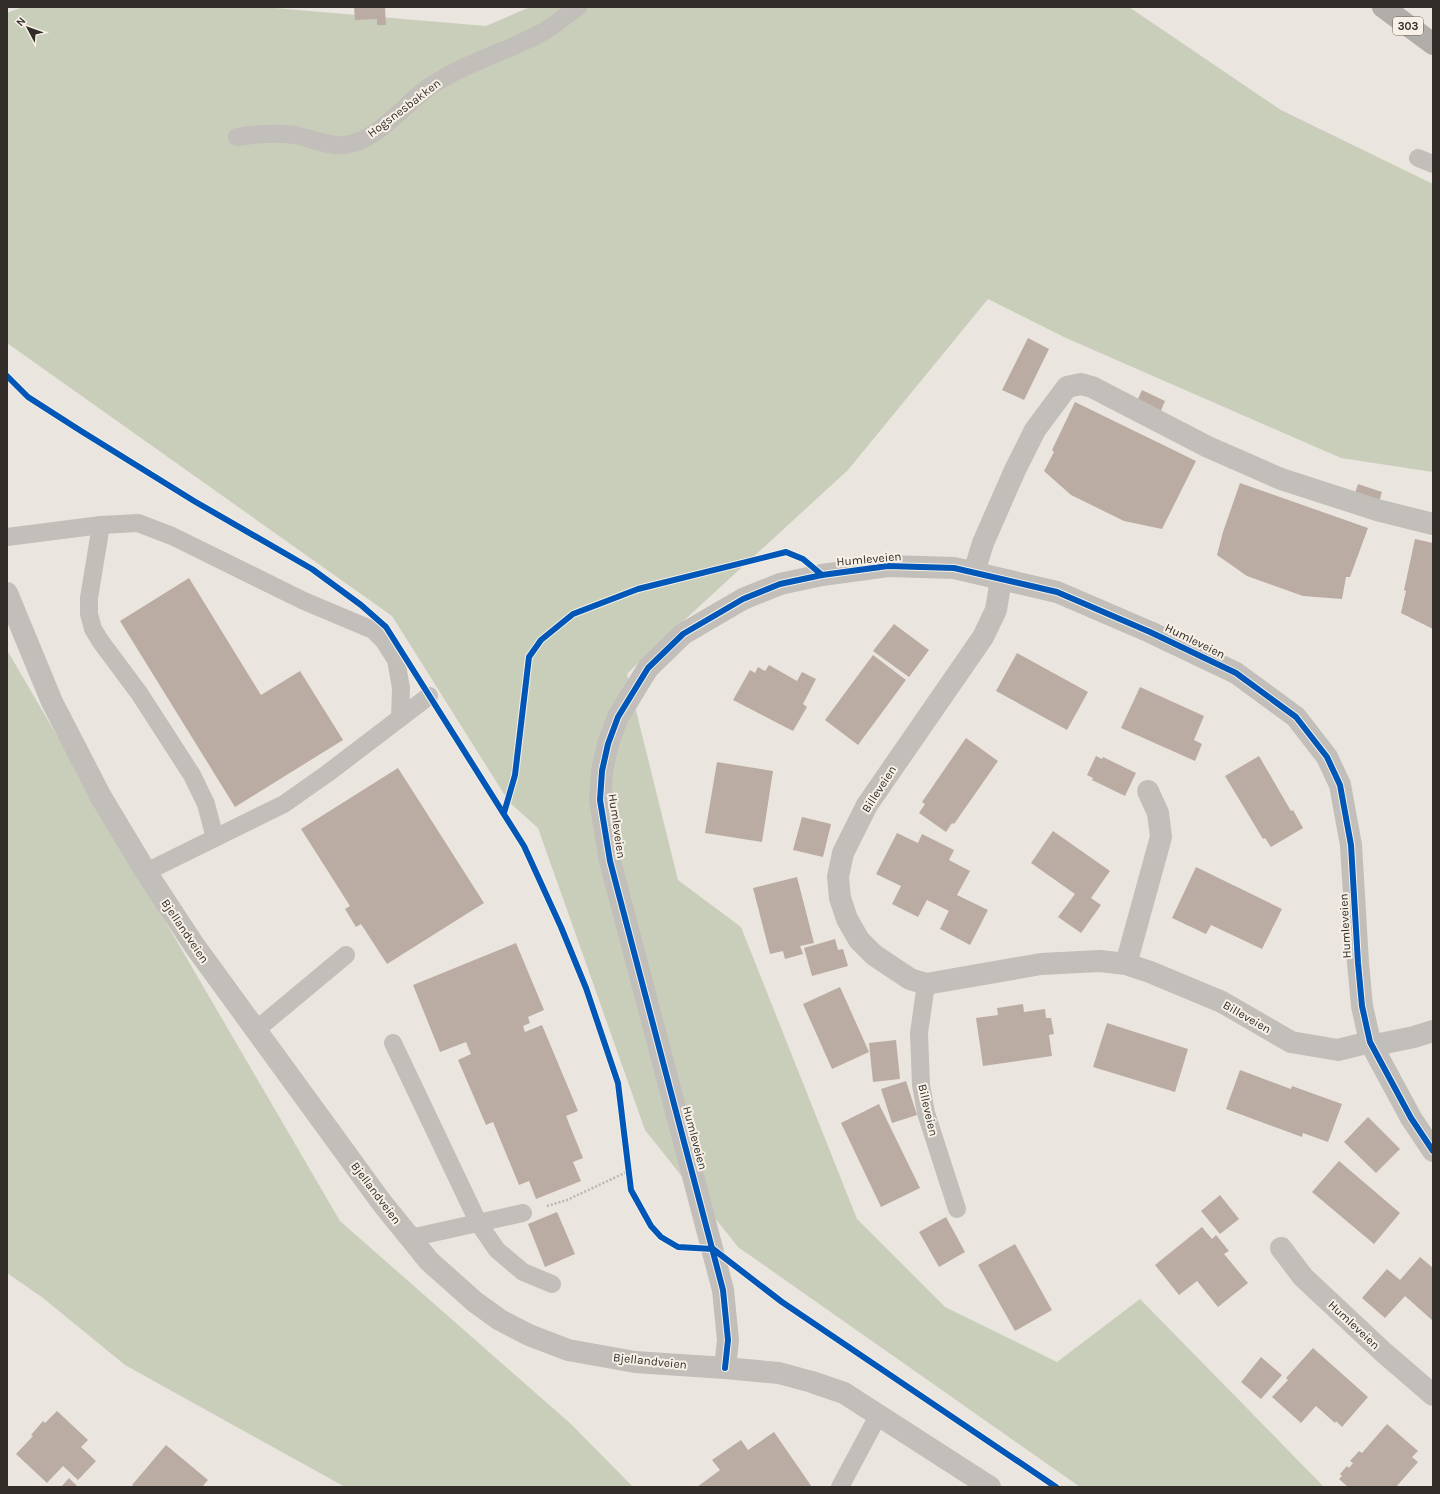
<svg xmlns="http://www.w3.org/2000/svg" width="1440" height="1494" font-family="Karla,sans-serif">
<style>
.green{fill:#c9cebb}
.building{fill:#bbaca3}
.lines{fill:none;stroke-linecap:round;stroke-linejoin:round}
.path{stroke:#bbb6b1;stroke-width:2.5;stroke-dasharray:2 2;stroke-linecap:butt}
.service{stroke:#c2beb9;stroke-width:18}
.minor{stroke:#c2beb9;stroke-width:22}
.primary{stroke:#b1ada8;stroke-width:22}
.cycleway-casing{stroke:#f6f0e7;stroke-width:8}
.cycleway{stroke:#0057b8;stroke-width:6}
.labels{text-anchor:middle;stroke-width:4;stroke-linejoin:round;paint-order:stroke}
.shield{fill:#f6f0e7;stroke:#6d6761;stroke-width:1}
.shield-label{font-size:11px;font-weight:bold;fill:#322c28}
.street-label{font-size:12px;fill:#322c28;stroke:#f6f0e7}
</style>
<rect width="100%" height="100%" fill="#eae6df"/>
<g class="green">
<path d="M 23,7 L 263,7 L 486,26 L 530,7 L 1129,7 L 1281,110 L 1433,184 L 1433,472 L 1341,458 L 1066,338 L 988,299 L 848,470 L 642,659 L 627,674 L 678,880 L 741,927 L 857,1219 L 945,1307 L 1057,1362 L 1140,1299 L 1324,1487 L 1080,1487 L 738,1247 L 645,1130 L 538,828 L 509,802 L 392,616 L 7,343 L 7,13 Z"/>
<path d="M 7,650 L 340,1221 L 571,1424 L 633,1487 L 345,1487 L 125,1365 L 43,1298 L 7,1273 Z"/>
</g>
<g class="building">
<path d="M 354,7 L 385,7 L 386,25 L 377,25 L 377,19 L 355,20 Z"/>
<path d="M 1028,338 L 1049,349 L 1024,400 L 1002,390 Z"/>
<path d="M 1142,390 L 1165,401 L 1160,413 L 1137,401 Z"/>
<path d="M 1075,402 L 1196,461 L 1162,529 L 1124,521 L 1071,495 L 1044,471 L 1054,452 L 1052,450 Z"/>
<path d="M 1240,483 L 1368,528 L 1350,577 L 1346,577 L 1342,599 L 1303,596 L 1247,576 L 1217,555 L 1223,532 Z"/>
<path d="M 1358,484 L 1382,492 L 1378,505 L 1354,496 Z"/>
<path d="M 1415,539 L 1433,543 L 1433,629 L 1401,613 L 1406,591 L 1404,590 Z"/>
<path d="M 189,578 L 261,695 L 300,671 L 343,740 L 235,807 L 120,621 Z"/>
<path d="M 894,624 L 929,650 L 909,677 L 873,651 Z"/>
<path d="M 1017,653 L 1088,692 L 1067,730 L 996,691 Z"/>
<path d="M 873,655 L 906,680 L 858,745 L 825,720 Z"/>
<path d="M 769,665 L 797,681 L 802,672 L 816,679 L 803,704 L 807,707 L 793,731 L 733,700 L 750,670 L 755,673 L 758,667 L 765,671 Z"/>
<path d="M 1140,687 L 1204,716 L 1194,740 L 1202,744 L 1195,761 L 1121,728 Z"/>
<path d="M 966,738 L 998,761 L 954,824 L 952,823 L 946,832 L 919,813 L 925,804 L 922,802 Z"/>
<path d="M 1096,756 L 1102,759 L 1103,757 L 1136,773 L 1125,796 L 1092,780 L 1093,778 L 1087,775 Z"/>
<path d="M 1259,756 L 1291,811 L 1293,810 L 1303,828 L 1271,847 L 1265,838 L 1263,839 L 1225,776 Z"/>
<path d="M 717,762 L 773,771 L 762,842 L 705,833 Z"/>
<path d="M 398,768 L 484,903 L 387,964 L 361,924 L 356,927 L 345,909 L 350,906 L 301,829 Z"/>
<path d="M 802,817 L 831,824 L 823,857 L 793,850 Z"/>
<path d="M 1053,831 L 1110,871 L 1091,898 L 1101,905 L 1081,933 L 1058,917 L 1075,894 L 1031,863 Z"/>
<path d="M 897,833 L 918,843 L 922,834 L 954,850 L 949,860 L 970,871 L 957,895 L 988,910 L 970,945 L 940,929 L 953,902 L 949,911 L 927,900 L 918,917 L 892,904 L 901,886 L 876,874 Z"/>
<path d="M 1196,867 L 1282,909 L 1262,949 L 1211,925 L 1206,934 L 1172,918 Z"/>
<path d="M 797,877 L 814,943 L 800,946 L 803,954 L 785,959 L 783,951 L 770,954 L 753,888 Z"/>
<path d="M 835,939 L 838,950 L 843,949 L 848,966 L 812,976 L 804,948 Z"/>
<path d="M 516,943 L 544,1010 L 528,1017 L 530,1023 L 523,1026 L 525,1032 L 542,1025 L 578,1111 L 566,1116 L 583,1158 L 573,1162 L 581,1181 L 536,1199 L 529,1181 L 519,1185 L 493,1122 L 486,1125 L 458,1060 L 471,1054 L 466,1042 L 440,1052 L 413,985 Z"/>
<path d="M 840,987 L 869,1052 L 832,1069 L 803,1004 Z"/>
<path d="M 1023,1004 L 1024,1012 L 1045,1009 L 1046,1018 L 1051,1018 L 1054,1034 L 1049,1035 L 1052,1056 L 983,1066 L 976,1018 L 998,1015 L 997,1008 Z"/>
<path d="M 1107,1023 L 1188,1049 L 1175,1092 L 1093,1067 Z"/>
<path d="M 896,1040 L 900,1079 L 873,1082 L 869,1043 Z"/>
<path d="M 1240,1070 L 1291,1089 L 1292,1086 L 1342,1104 L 1328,1142 L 1303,1133 L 1302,1137 L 1226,1109 Z"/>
<path d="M 906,1081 L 917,1115 L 892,1123 L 881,1089 Z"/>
<path d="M 879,1104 L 920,1188 L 881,1207 L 841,1123 Z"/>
<path d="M 1368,1117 L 1400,1149 L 1376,1173 L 1344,1142 Z"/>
<path d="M 1339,1161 L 1400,1213 L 1374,1244 L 1312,1192 Z"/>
<path d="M 1220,1195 L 1239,1219 L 1220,1234 L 1201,1211 Z"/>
<path d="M 557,1212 L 575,1254 L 545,1267 L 528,1224 Z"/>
<path d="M 946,1217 L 965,1252 L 939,1267 L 919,1232 Z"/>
<path d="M 1202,1227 L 1212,1239 L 1216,1235 L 1229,1251 L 1224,1254 L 1248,1283 L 1218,1307 L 1197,1281 L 1179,1295 L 1155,1265 Z"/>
<path d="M 1015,1244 L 1052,1310 L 1015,1331 L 978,1265 Z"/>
<path d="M 1420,1257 L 1433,1268 L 1433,1321 L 1405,1296 L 1385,1318 L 1362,1298 L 1387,1269 L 1400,1280 Z"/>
<path d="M 1313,1348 L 1368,1397 L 1342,1427 L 1336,1421 L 1335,1423 L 1316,1406 L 1301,1423 L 1272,1397 L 1288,1380 L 1286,1378 Z"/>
<path d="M 1261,1357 L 1282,1375 L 1261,1399 L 1241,1382 Z"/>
<path d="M 57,1411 L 88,1440 L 81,1447 L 96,1461 L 78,1480 L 63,1466 L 47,1483 L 16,1454 L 33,1436 L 31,1435 L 43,1421 L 45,1423 Z"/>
<path d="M 1387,1424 L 1418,1451 L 1412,1457 L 1418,1462 L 1396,1487 L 1348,1487 L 1339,1479 L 1342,1476 L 1340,1474 L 1347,1466 L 1349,1468 L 1353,1463 L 1350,1461 L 1359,1451 L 1362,1453 Z"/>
<path d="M 774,1432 L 812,1487 L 697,1487 L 720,1470 L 712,1460 L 741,1440 L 748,1450 Z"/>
<path d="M 166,1445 L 208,1480 L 202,1487 L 135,1487 L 132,1485 Z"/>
<path d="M 69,1478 L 78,1487 L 61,1487 Z"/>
</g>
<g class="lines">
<path class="path" d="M 547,1206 L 567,1200 L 629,1171"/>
<g class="service">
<path d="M 237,137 C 256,134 275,132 295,135 C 310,138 329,147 345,145 C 378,141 403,105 429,87 C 464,63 506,52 543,32 C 555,25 567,15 578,7"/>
<path d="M 1418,158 L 1433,164"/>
<path d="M 101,525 L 89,598 L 89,614 L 93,629 L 101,642 L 139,693 L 192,775 L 206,804 L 215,838"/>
<path d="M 7,537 L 101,525 L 138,523 L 172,536 L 304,601 L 373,630 L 384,641 L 396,660 L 401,688 L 400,718"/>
<path d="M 146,872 L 284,804 L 328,773 L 429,696"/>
<path d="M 926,984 L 919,1033 L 921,1085 L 926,1113 L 957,1209"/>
<path d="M 256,1030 L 346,955"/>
<path d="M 393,1043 L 479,1224 L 497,1250 L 523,1272 L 552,1284"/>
<path d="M 410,1238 L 523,1213"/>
<path d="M 840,1487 L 879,1414"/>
</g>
<g class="minor">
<path d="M 974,572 L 983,543 L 1015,470 L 1035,430 L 1067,387 L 1081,384 L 1092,387 L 1208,447 L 1281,479 L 1377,510 L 1433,524"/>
<path d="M 1001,579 L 996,610 L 983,637 L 867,805 L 843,853 L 838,877 L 840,898 L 847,919 L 859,940 L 874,955 L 910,979 L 926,984 L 1041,964 L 1100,961 L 1126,964 L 1150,972 L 1222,1002 L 1291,1042 L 1338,1050 L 1370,1042 L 1380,1044 L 1414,1037 L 1433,1031"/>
<path d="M 7,593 L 52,702 L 101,797 L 146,872 L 194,945 L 382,1203 L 429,1261 L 475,1302 L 500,1320 L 529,1335 L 568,1350 L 635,1362 L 725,1368 L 779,1373 L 812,1382 L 844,1393 L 990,1487"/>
<path d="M 1126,964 L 1161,837 L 1158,813 L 1148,791"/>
<path d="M 1281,1248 L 1303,1277 L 1382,1351 L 1433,1395"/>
<path d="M 725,1368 L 728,1340 L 723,1290 L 610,861 L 600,800 L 602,771 L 608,744 L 618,717 L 648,668 L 683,634 L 743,599 L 780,584 L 822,575 L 888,566 L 954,568 L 1057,592 L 1150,632 L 1236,673 L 1296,717 L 1327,757 L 1340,785 L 1351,845 L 1358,963 L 1362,1006 L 1370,1042 L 1411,1118 L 1433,1151"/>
</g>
<path class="primary" d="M 1383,7 L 1433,44"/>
<g class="cycleway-casing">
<g id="cycleway">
<path d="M 7,376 L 28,397 L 81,431 L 194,501 L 312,569 L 361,605 L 386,627 L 524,846 L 561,927 L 586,988 L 618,1083 L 631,1190 L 651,1226 L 661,1237 L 678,1247 L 713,1249 L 782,1302 L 1056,1487"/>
<path d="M 504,813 L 515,775 L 529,657 L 541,640 L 573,614 L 638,589 L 786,552 L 803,559 L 822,575"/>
<path d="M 725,1368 L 728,1340 L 723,1290 L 610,861 L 600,800 L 602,771 L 608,744 L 618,717 L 648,668 L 683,634 L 743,599 L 780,584 L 822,575 L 888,566 L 954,568 L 1057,592 L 1150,632 L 1236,673 L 1296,717 L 1327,757 L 1340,785 L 1351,845 L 1358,963 L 1362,1006 L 1370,1042 L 1411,1118 L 1433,1151"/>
</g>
</g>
<use href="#cycleway" class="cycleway"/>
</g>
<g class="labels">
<rect class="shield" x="1393" y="17" width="30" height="18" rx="3"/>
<g class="shield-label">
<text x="1408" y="30">303</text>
</g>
<g class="street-label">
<text transform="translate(404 108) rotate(-37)" y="4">Hogsnesbakken</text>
<text transform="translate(869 559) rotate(-5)" y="4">Humleveien</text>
<text transform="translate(1195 641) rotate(26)" y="4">Humleveien</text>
<text transform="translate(879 789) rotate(-57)" y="4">Billeveien</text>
<text transform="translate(617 826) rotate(82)" y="4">Humleveien</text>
<text transform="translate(1345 926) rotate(-93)" y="4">Humleveien</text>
<text transform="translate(185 931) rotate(56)" y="4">Bjellandveien</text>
<text transform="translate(1247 1017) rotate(30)" y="4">Billeveien</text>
<text transform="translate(928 1110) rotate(77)" y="4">Billeveien</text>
<text transform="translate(695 1138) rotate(75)" y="4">Humleveien</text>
<text transform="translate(376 1193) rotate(53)" y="4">Bjellandveien</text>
<text transform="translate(1354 1325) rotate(43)" y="4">Humleveien</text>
<text transform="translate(650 1361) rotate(6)" y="4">Bjellandveien</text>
</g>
</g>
<rect width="1440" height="1494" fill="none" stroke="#322c28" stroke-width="16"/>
<g transform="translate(28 28) rotate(311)" stroke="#f6f0e7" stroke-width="3" paint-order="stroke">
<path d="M0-3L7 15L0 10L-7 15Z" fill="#322c28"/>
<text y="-6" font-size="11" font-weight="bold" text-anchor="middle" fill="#322c28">N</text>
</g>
</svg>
